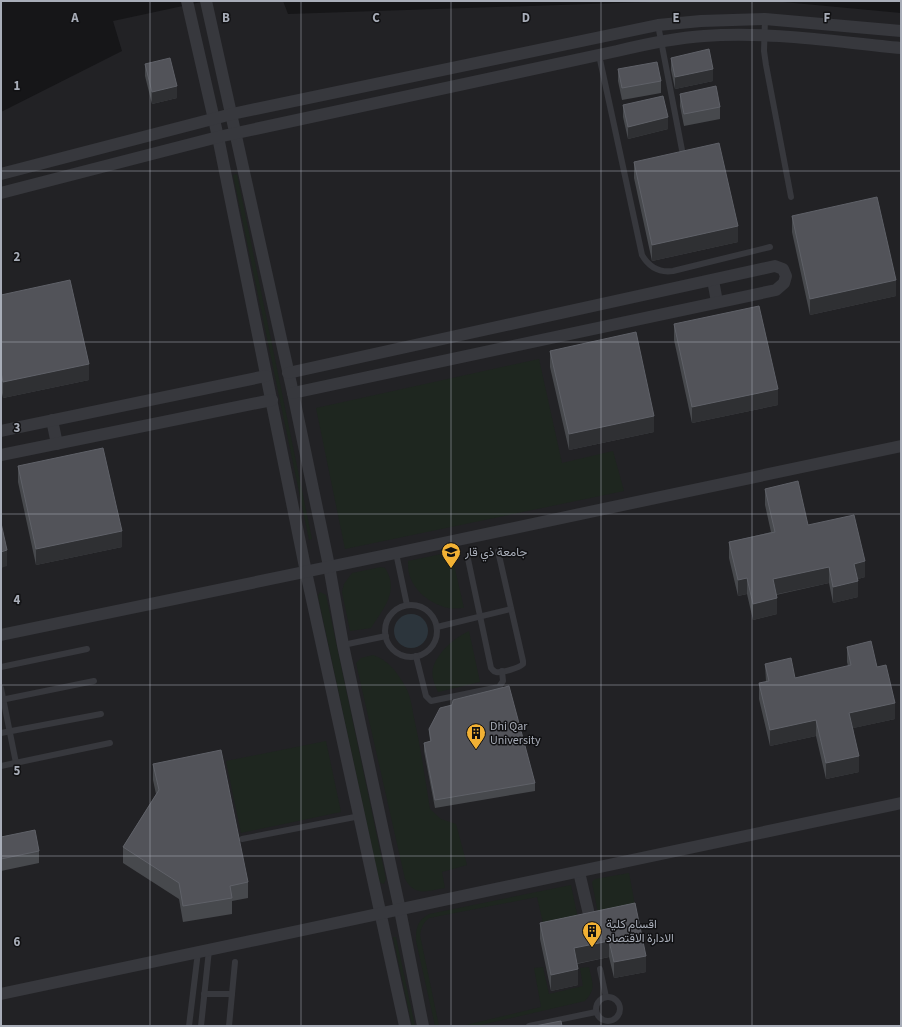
<svg xmlns="http://www.w3.org/2000/svg" width="902" height="1027" font-family="'Source Sans 3',Vazirmatn,sans-serif">
<style>
.built{fill:#222225}
.green{fill:#1e261f}
.water{fill:#2c353c}
.lines{fill:none;stroke-linecap:round;stroke-linejoin:round}
.lane{stroke:#37383d;stroke-width:6}
.street{stroke:#37383d;stroke-width:12}
.wall{fill:#47494d}
.shaded-wall{fill:#2f3033}
.building{fill:#525359;stroke:#5f6168}
.grid{fill:none;stroke:#a8adb8;stroke-width:1;stroke-opacity:0.55}
.labels{text-anchor:middle;stroke-width:3;stroke-linejoin:round;paint-order:stroke}
.poi-label{font-size:12px;fill:#a8adb8;stroke:#111113;text-anchor:start}
.grid-label{font-size:13px;text-anchor:middle;font-weight:bold;fill:#a8adb8;stroke:#111113;stroke-width:3;stroke-linejoin:round;paint-order:stroke}
</style>
<rect width="100%" height="100%" fill="#161618"/>
<path class="built" d="M 206,1 L 283,1 L 288,14 L 679,1 L 773,1 L 901,13 L 901,1026 L 1,1026 L 1,112 L 122,51 L 113,21 Z"/>
<g class="green">
<path d="M 237,174 L 312,539 L 309,540 L 233,175 Z"/>
<path d="M 539,359 L 562,463 L 613,451 L 624,491 L 345,549 L 316,408 Z"/>
<path d="M 451,552 L 464,608 C 459,608 453,609 448,608 C 431,604 413,591 409,573 C 408,570 408,565 408,561 Z"/>
<path d="M 381,567 L 385,568 C 400,591 383,609 371,628 L 350,631 L 342,592 L 344,584 L 352,573 Z"/>
<path d="M 320,592 L 326,595 L 386,879 L 384,884 L 381,883 L 379,880 L 318,596 Z"/>
<path d="M 469,631 L 480,682 L 438,692 C 435,685 431,677 433,668 C 438,652 454,638 469,631 Z"/>
<path d="M 373,655 C 388,660 397,672 405,686 C 411,696 412,708 414,718 C 421,748 425,779 430,809 L 441,819 L 456,824 L 467,865 L 442,872 L 445,888 C 427,891 415,897 405,879 L 356,663 L 361,658 Z"/>
<path d="M 326,741 L 341,812 L 241,833 L 226,761 Z"/>
<path d="M 629,873 L 637,916 L 600,924 L 592,882 L 595,879 Z"/>
<path d="M 571,885 L 580,928 L 546,936 L 537,897 L 429,918 C 423,923 421,928 420,935 L 439,1026 L 435,1026 L 416,941 C 416,928 417,921 429,914 Z"/>
<path d="M 393,937 L 396,937 L 415,1026 L 412,1026 Z"/>
<path d="M 543,967 L 549,994 L 583,986 L 580,968 L 589,967 C 592,983 597,988 585,1001 L 477,1026 L 462,1026 L 541,1007 L 534,968 Z"/>
</g>
<circle class="water" cx="411" cy="631" r="17"/>
<g class="lines">
<g class="lane">
<path d="M 765,19 L 764,51 L 766,65 L 791,197"/>
<path d="M 658,25 L 682,150"/>
<path d="M 599,55 L 642,255 C 649,267 659,273 673,271 L 770,247"/>
<path d="M 396,553 L 407,605"/>
<path d="M 468,559 L 491,668 C 493,670 493,671 496,672 C 502,673 519,668 523,664 L 523,661 L 498,551"/>
<circle cx="411" cy="631" r="26"/>
<path d="M 437,627 L 511,609"/>
<path d="M 343,645 L 386,636"/>
<path d="M 416,656 L 426,696 L 431,701 L 499,687 L 503,681 L 502,671"/>
<path d="M 1,667 L 87,649"/>
<path d="M 1,688 L 16,763"/>
<path d="M 1,700 L 94,681"/>
<path d="M 1,733 L 101,714"/>
<path d="M 1,766 L 110,743"/>
<path d="M 242,839 L 360,816"/>
<path d="M 600,969 L 606,997"/>
<path d="M 204,994 L 232,994"/>
<circle cx="608" cy="1009" r="12"/>
<path d="M 189,1026 L 198,952"/>
<path d="M 201,1026 L 209,950"/>
<path d="M 229,1026 L 235,962"/>
<path d="M 529,1026 L 596,1012"/>
</g>
<g class="street">
<path d="M 187,1 L 218,137 L 306,572 L 405,1026"/>
<path d="M 206,1 L 293,393 L 329,566 L 343,645 L 400,910 L 423,1026"/>
<path d="M 1,174 L 232,114 L 658,25 L 701,21 L 765,19 L 901,31"/>
<path d="M 1,193 L 218,137 L 617,51 C 646,44 674,38 704,36 C 770,31 836,42 901,48"/>
<path d="M 713,280 L 717,302"/>
<path d="M 288,373 L 775,266 L 783,269 L 786,276 L 784,283 L 776,290 L 293,393"/>
<path d="M 52,420 L 57,444"/>
<path d="M 1,431 L 266,376"/>
<path d="M 1,455 L 272,400"/>
<path d="M 1,635 L 396,553 L 901,446"/>
<path d="M 579,872 L 591,923"/>
<path d="M 1,994 L 901,803"/>
</g>
</g>
<g class="wall">
<path d="M 671,58 L 713,81 L 675,89 L 671,70 Z"/>
<path d="M 145,64 L 177,98 L 152,104 L 145,76 Z"/>
<path d="M 618,69 L 661,81 L 661,93 L 622,100 L 618,81 Z"/>
<path d="M 680,94 L 720,107 L 720,119 L 684,126 L 680,106 Z"/>
<path d="M 623,105 L 668,129 L 628,139 L 623,117 Z"/>
<path d="M 634,162 L 738,242 L 652,261 L 634,178 Z"/>
<path d="M 792,216 L 896,296 L 810,315 L 792,232 Z"/>
<path d="M 1,295 L 89,380 L 3,398 L 1,388 Z"/>
<path d="M 674,324 L 778,405 L 692,423 L 674,340 Z"/>
<path d="M 550,351 L 654,432 L 569,450 L 550,367 Z"/>
<path d="M 18,466 L 122,547 L 36,565 L 18,482 Z"/>
<path d="M 765,489 L 808,525 L 865,577 L 858,579 L 858,597 L 833,603 L 829,583 L 776,595 L 777,614 L 753,620 L 747,594 L 738,596 L 729,558 L 729,542 L 771,532 L 765,505 Z"/>
<path d="M 847,647 L 877,667 L 895,719 L 853,728 L 859,772 L 826,779 L 816,736 L 770,746 L 759,699 L 759,683 L 766,682 L 765,664 L 795,678 L 848,666 L 847,662 Z"/>
<path d="M 429,729 L 535,783 L 535,791 L 435,808 L 424,751 L 424,743 L 430,741 Z"/>
<path d="M 153,764 L 248,882 L 248,898 L 232,901 L 232,914 L 183,922 L 179,899 L 123,863 L 123,847 L 156,794 L 153,780 Z"/>
<path d="M 1,837 L 39,851 L 39,863 L 1,871 Z"/>
<path d="M 635,903 L 646,972 L 614,978 L 609,957 L 577,964 L 578,985 L 551,991 L 540,939 L 540,923 Z"/>
</g>
<g class="shaded-wall">
<path d="M 713,69 L 713,81 L 675,89 L 675,77 Z"/>
<path d="M 177,86 L 177,98 L 152,104 L 152,92 Z"/>
<path d="M 668,117 L 668,129 L 628,139 L 628,127 Z"/>
<path d="M 738,226 L 738,242 L 652,261 L 652,245 Z"/>
<path d="M 896,280 L 896,296 L 810,315 L 810,299 Z"/>
<path d="M 89,364 L 89,380 L 3,398 L 3,382 Z"/>
<path d="M 778,389 L 778,405 L 692,423 L 692,407 Z"/>
<path d="M 654,416 L 654,432 L 569,450 L 569,434 Z"/>
<path d="M 122,531 L 122,547 L 36,565 L 36,549 Z"/>
<path d="M 7,550 L 7,566 L 1,568 L 1,552 Z"/>
<path d="M 865,561 L 865,577 L 854,580 L 854,564 Z"/>
<path d="M 829,567 L 829,583 L 773,595 L 773,579 Z"/>
<path d="M 747,578 L 747,594 L 738,596 L 738,580 Z"/>
<path d="M 858,581 L 858,597 L 833,603 L 833,587 Z"/>
<path d="M 777,598 L 777,614 L 753,620 L 753,604 Z"/>
<path d="M 895,703 L 895,719 L 849,729 L 849,713 Z"/>
<path d="M 816,720 L 816,736 L 770,746 L 770,730 Z"/>
<path d="M 859,756 L 859,772 L 826,779 L 826,763 Z"/>
<path d="M 609,941 L 609,957 L 574,964 L 574,948 Z"/>
<path d="M 646,956 L 646,972 L 614,978 L 614,962 Z"/>
<path d="M 578,969 L 578,985 L 551,991 L 551,975 Z"/>
</g>
<g class="building">
<path d="M 709,49 L 713,69 L 675,77 L 671,58 Z"/>
<path d="M 170,58 L 177,86 L 152,92 L 145,64 Z"/>
<path d="M 657,62 L 661,81 L 622,88 L 618,69 Z"/>
<path d="M 716,86 L 720,107 L 684,114 L 680,94 Z"/>
<path d="M 663,96 L 668,117 L 628,127 L 623,105 Z"/>
<path d="M 719,143 L 738,226 L 652,245 L 634,162 Z"/>
<path d="M 877,197 L 896,280 L 810,299 L 792,216 Z"/>
<path d="M 70,280 L 89,364 L 3,382 L 1,372 L 1,295 Z"/>
<path d="M 759,306 L 778,389 L 692,407 L 674,324 Z"/>
<path d="M 636,332 L 654,416 L 569,434 L 550,351 Z"/>
<path d="M 103,448 L 122,531 L 36,549 L 18,466 Z"/>
<path d="M 798,481 L 808,525 L 854,515 L 865,561 L 854,564 L 858,581 L 833,587 L 829,567 L 773,579 L 777,598 L 753,604 L 747,578 L 738,580 L 729,542 L 775,532 L 765,489 Z"/>
<path d="M 1,523 L 7,550 L 1,552 Z"/>
<path d="M 871,641 L 877,667 L 886,665 L 895,703 L 849,713 L 859,756 L 826,763 L 816,720 L 770,730 L 759,683 L 769,681 L 765,664 L 791,658 L 795,678 L 851,665 L 847,647 Z"/>
<path d="M 509,686 L 535,783 L 435,800 L 424,743 L 431,741 L 429,729 L 440,708 L 452,705 L 453,700 Z"/>
<path d="M 221,750 L 248,882 L 230,886 L 232,898 L 183,906 L 179,883 L 123,847 L 159,790 L 153,764 Z"/>
<path d="M 35,830 L 39,851 L 1,859 L 1,837 Z"/>
<path d="M 635,903 L 646,956 L 614,962 L 609,941 L 574,948 L 578,969 L 551,975 L 540,923 Z"/>
<path d="M 561,1021 L 562,1026 L 535,1026 Z"/>
</g>
<path class="grid" d="M 150,1 L 150,1026M 301,1 L 301,1026M 451,1 L 451,1026M 601,1 L 601,1026M 752,1 L 752,1026M 1,171 L 901,171M 1,342 L 901,342M 1,514 L 901,514M 1,685 L 901,685M 1,856 L 901,856"/>
<defs>
<g id="university-pin" transform="scale(1)"><path d="M0 17L-7.5 6A9.5 9.5 0 1 1 7.5 6Z" fill="#f2b134" stroke="#111113"/><path d="M0-5L7-2L0 1L-7-2ZM-4 1L0 2.5L4 1V4Q0 6-4 4Z" fill="#111"/></g>
<g id="building-pin" transform="scale(1)"><path d="M0 17L-7.5 6A9.5 9.5 0 1 1 7.5 6Z" fill="#f2b134" stroke="#111113"/><path d="M-4-6H4V6H1V3H-1V6H-4ZM-2.5-4.3h1.7v1.8h-1.7ZM.8-4.3h1.7v1.8H.8ZM-2.5-1h1.7V.8h-1.7ZM.8-1h1.7V.8H.8Z" fill="#111"/></g>
</defs>
<g fill-rule="evenodd">
<use href="#university-pin" x="451" y="552"/>
<use href="#building-pin" x="476" y="733"/>
<use href="#building-pin" x="592" y="931"/>
</g>
<g class="labels">
<g class="poi-label">
<text x="465" y="556">جامعة ذي قار</text>
<text x="490" y="730">Dhi Qar<tspan x="490" dy="14">University</tspan></text>
<text x="606" y="928">اقسام كلية<tspan x="606" dy="14">الادارة الاقتصاد</tspan></text>
</g>
</g>
<g class="grid-label">
<text x="75" y="22">A</text>
<text x="226" y="22">B</text>
<text x="376" y="22">C</text>
<text x="526" y="22">D</text>
<text x="676" y="22">E</text>
<text x="827" y="22">F</text>
<text x="17" y="90">1</text>
<text x="17" y="261">2</text>
<text x="17" y="432">3</text>
<text x="17" y="604">4</text>
<text x="17" y="775">5</text>
<text x="17" y="946">6</text>
</g>
<rect width="902" height="1027" fill="none" stroke="#a8adb8" stroke-width="4"/>
</svg>
